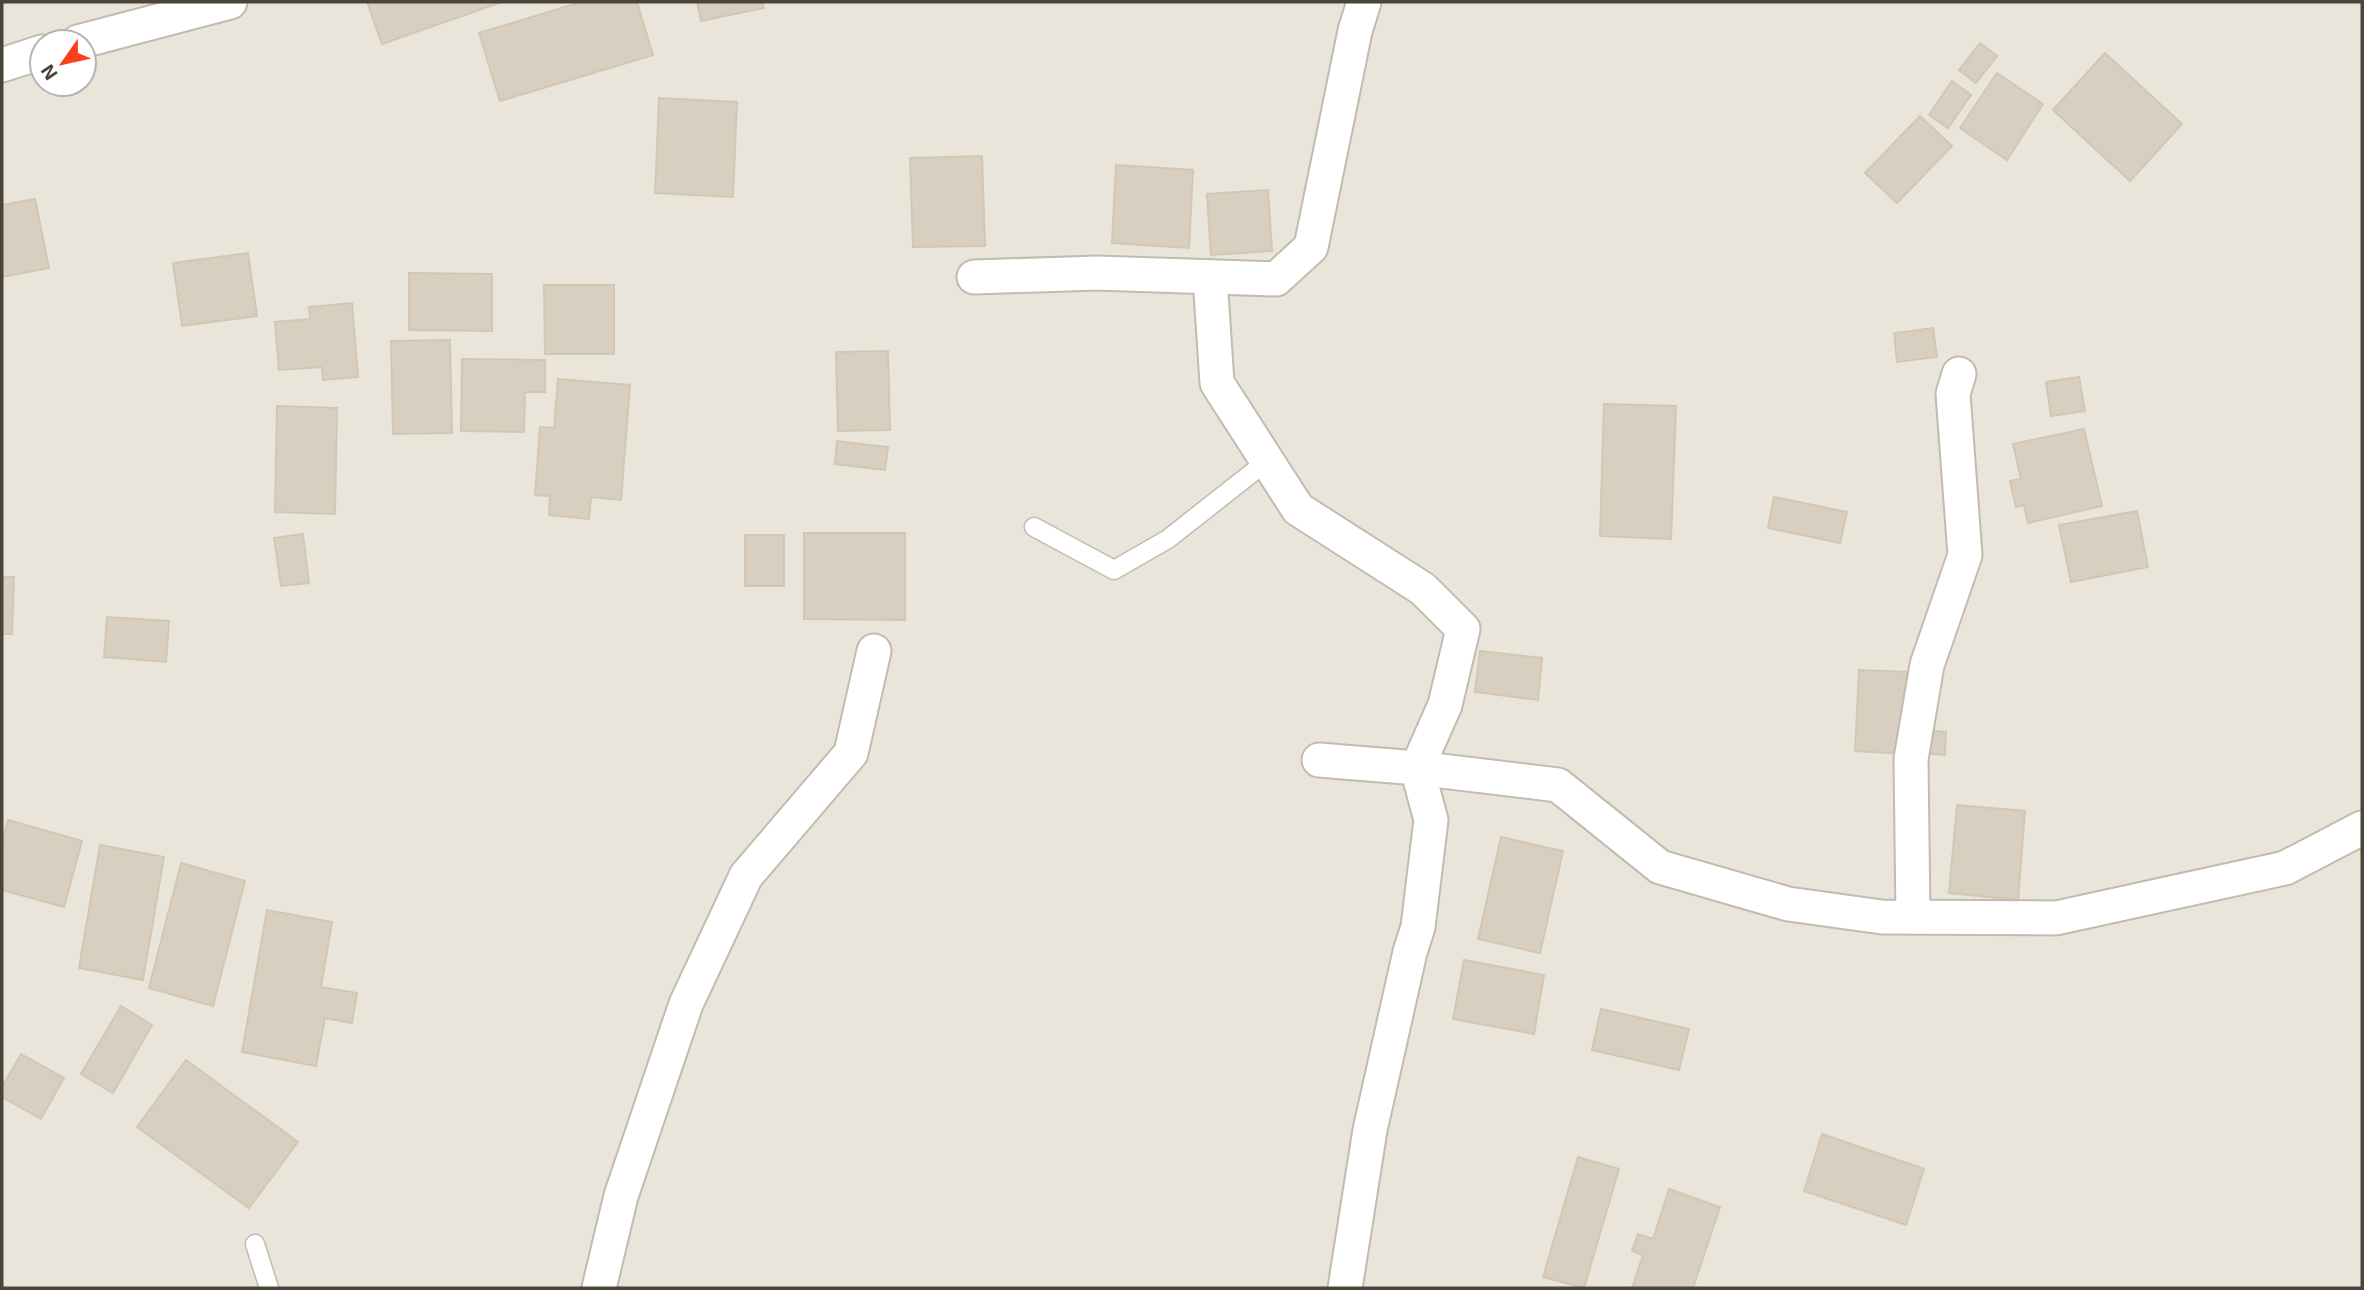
<svg xmlns="http://www.w3.org/2000/svg" width="2364" height="1290" font-family="'Exo 2',sans-serif">
<style>
.residential{fill:#eae5da;fill-rule:evenodd}
.building{fill:#d8cfc1;stroke:#d3c7b4;stroke-width:2}
.lines{fill:none;stroke-linecap:round;stroke-linejoin:round}
.service-casing{stroke:#c2bbae;stroke-width:21}
.minor-casing{stroke:#c2bbae;stroke-width:37}
.service{stroke:#fff;stroke-width:18}
.minor{stroke:#fff;stroke-width:33}
</style>
<rect width="100%" height="100%" fill="#f6f3ec"/>
<path class="residential" d="M 2,2 L 2362,2 L 2362,1288 L 2,1288 ZM 42,42 L 84,42 L 84,84 L 42,84 Z"/>
<g class="building">
<path d="M 367,2 L 502,2 L 382,44 Z"/>
<path d="M 581,2 L 637,2 L 653,55 L 500,101 L 479,33 Z"/>
<path d="M 697,2 L 762,2 L 764,8 L 701,21 Z"/>
<path d="M 1980,43 L 1997,56 L 1976,83 L 1959,70 Z"/>
<path d="M 2105,53 L 2182,124 L 2130,181 L 2053,110 Z"/>
<path d="M 1997,73 L 2043,104 L 2007,160 L 1960,128 Z"/>
<path d="M 1952,81 L 1971,95 L 1948,128 L 1929,115 Z"/>
<path d="M 659,98 L 737,102 L 733,197 L 655,193 Z"/>
<path d="M 1920,116 L 1952,146 L 1897,203 L 1865,173 Z"/>
<path d="M 982,156 L 985,246 L 913,247 L 910,158 Z"/>
<path d="M 1116,165 L 1193,170 L 1189,248 L 1112,243 Z"/>
<path d="M 1268,190 L 1272,251 L 1211,255 L 1207,194 Z"/>
<path d="M 35,199 L 49,268 L 2,277 L 2,205 Z"/>
<path d="M 248,253 L 257,316 L 182,326 L 173,263 Z"/>
<path d="M 409,273 L 492,274 L 492,331 L 409,330 Z"/>
<path d="M 544,285 L 614,285 L 614,354 L 545,354 Z"/>
<path d="M 352,303 L 358,377 L 323,380 L 322,367 L 279,370 L 275,322 L 310,319 L 309,307 Z"/>
<path d="M 1933,328 L 1937,357 L 1897,362 L 1894,333 Z"/>
<path d="M 450,340 L 452,433 L 393,434 L 391,341 Z"/>
<path d="M 888,351 L 890,430 L 838,431 L 836,352 Z"/>
<path d="M 462,359 L 545,360 L 545,392 L 525,392 L 524,432 L 461,431 Z"/>
<path d="M 2079,377 L 2085,411 L 2051,416 L 2046,382 Z"/>
<path d="M 558,379 L 630,385 L 621,500 L 591,497 L 589,519 L 549,515 L 550,496 L 535,495 L 540,427 L 554,428 Z"/>
<path d="M 1604,404 L 1676,406 L 1671,539 L 1600,536 Z"/>
<path d="M 277,406 L 337,408 L 335,514 L 275,512 Z"/>
<path d="M 2084,429 L 2102,506 L 2028,523 L 2024,505 L 2016,507 L 2010,481 L 2021,479 L 2013,444 Z"/>
<path d="M 837,441 L 888,447 L 885,470 L 835,464 Z"/>
<path d="M 1774,497 L 1847,512 L 1840,543 L 1768,528 Z"/>
<path d="M 2137,511 L 2148,567 L 2071,582 L 2059,525 Z"/>
<path d="M 804,533 L 905,533 L 905,620 L 804,619 Z"/>
<path d="M 303,534 L 309,583 L 281,586 L 274,538 Z"/>
<rect x="745" y="535" width="39" height="51"/>
<path d="M 2,577 L 14,577 L 12,634 L 2,634 Z"/>
<path d="M 107,617 L 169,621 L 166,662 L 104,657 Z"/>
<path d="M 1480,651 L 1542,658 L 1538,700 L 1475,692 Z"/>
<path d="M 1859,670 L 1908,672 L 1904,754 L 1855,751 Z"/>
<path d="M 1926,730 L 1946,732 L 1945,755 L 1924,753 Z"/>
<path d="M 1957,805 L 2025,811 L 2018,900 L 1949,893 Z"/>
<path d="M 8,820 L 82,841 L 64,907 L 2,890 L 2,843 Z"/>
<path d="M 1501,837 L 1563,851 L 1540,953 L 1478,939 Z"/>
<path d="M 100,845 L 164,857 L 143,980 L 79,968 Z"/>
<path d="M 181,863 L 245,881 L 213,1006 L 149,988 Z"/>
<path d="M 267,910 L 332,922 L 321,987 L 357,993 L 352,1023 L 325,1018 L 316,1066 L 242,1052 Z"/>
<path d="M 1464,960 L 1544,975 L 1534,1034 L 1453,1019 Z"/>
<path d="M 121,1006 L 152,1025 L 113,1093 L 81,1074 Z"/>
<path d="M 1601,1009 L 1689,1029 L 1679,1070 L 1592,1050 Z"/>
<path d="M 21,1054 L 64,1078 L 41,1119 L 2,1097 L 2,1087 Z"/>
<path d="M 186,1060 L 298,1142 L 249,1208 L 137,1127 Z"/>
<path d="M 1822,1134 L 1924,1169 L 1906,1225 L 1804,1191 Z"/>
<path d="M 1578,1157 L 1619,1169 L 1584,1288 L 1543,1277 Z"/>
<path d="M 1669,1189 L 1720,1207 L 1693,1288 L 1632,1288 L 1643,1255 L 1632,1251 L 1638,1234 L 1653,1239 Z"/>
</g>
<g class="lines">
<g class="service-casing">
<g id="service">
<path d="M 1034,527 L 1114,570 L 1168,539 L 1267,461"/>
<path d="M 255,1244 L 269,1288"/>
</g>
</g>
<g class="minor-casing">
<g id="minor">
<path d="M 78,42 L 230,2"/>
<path d="M 2,65 L 42,52"/>
<path d="M 974,277 L 1097,273 L 1276,279 L 1311,247 L 1355,31 L 1364,2"/>
<path d="M 1210,277 L 1217,383 L 1298,509 L 1423,589 L 1463,629 L 1445,705 L 1417,768 L 1558,785 L 1660,867 L 1788,904 L 1882,917 L 2056,918 L 2285,868 L 2362,828"/>
<path d="M 1319,760 L 1417,768 L 1431,820 L 1418,927 L 1410,952 L 1370,1130 L 1345,1288"/>
<path d="M 1913,917 L 1911,759 L 1927,665 L 1965,555 L 1953,394 L 1959,374"/>
<path d="M 599,1288 L 621,1196 L 686,1004 L 746,876 L 851,753 L 874,651"/>
</g>
</g>
<use href="#service" class="service"/>
<use href="#minor" class="minor"/>
</g>
<rect width="2364" height="1290" fill="none" stroke="#4b4439" stroke-width="7"/>
<g transform="translate(63 63) rotate(236)"><circle r="33" fill="#ffffff" stroke="#b7b4b0" stroke-width="2"/>
<path d="M0-5L12 26L0 18L-12 26Z" fill="#fc3f1d"/>
<text y="-10" font-size="19" font-weight="bold" text-anchor="middle" fill="#4b4439">N</text>
</g>
</svg>
